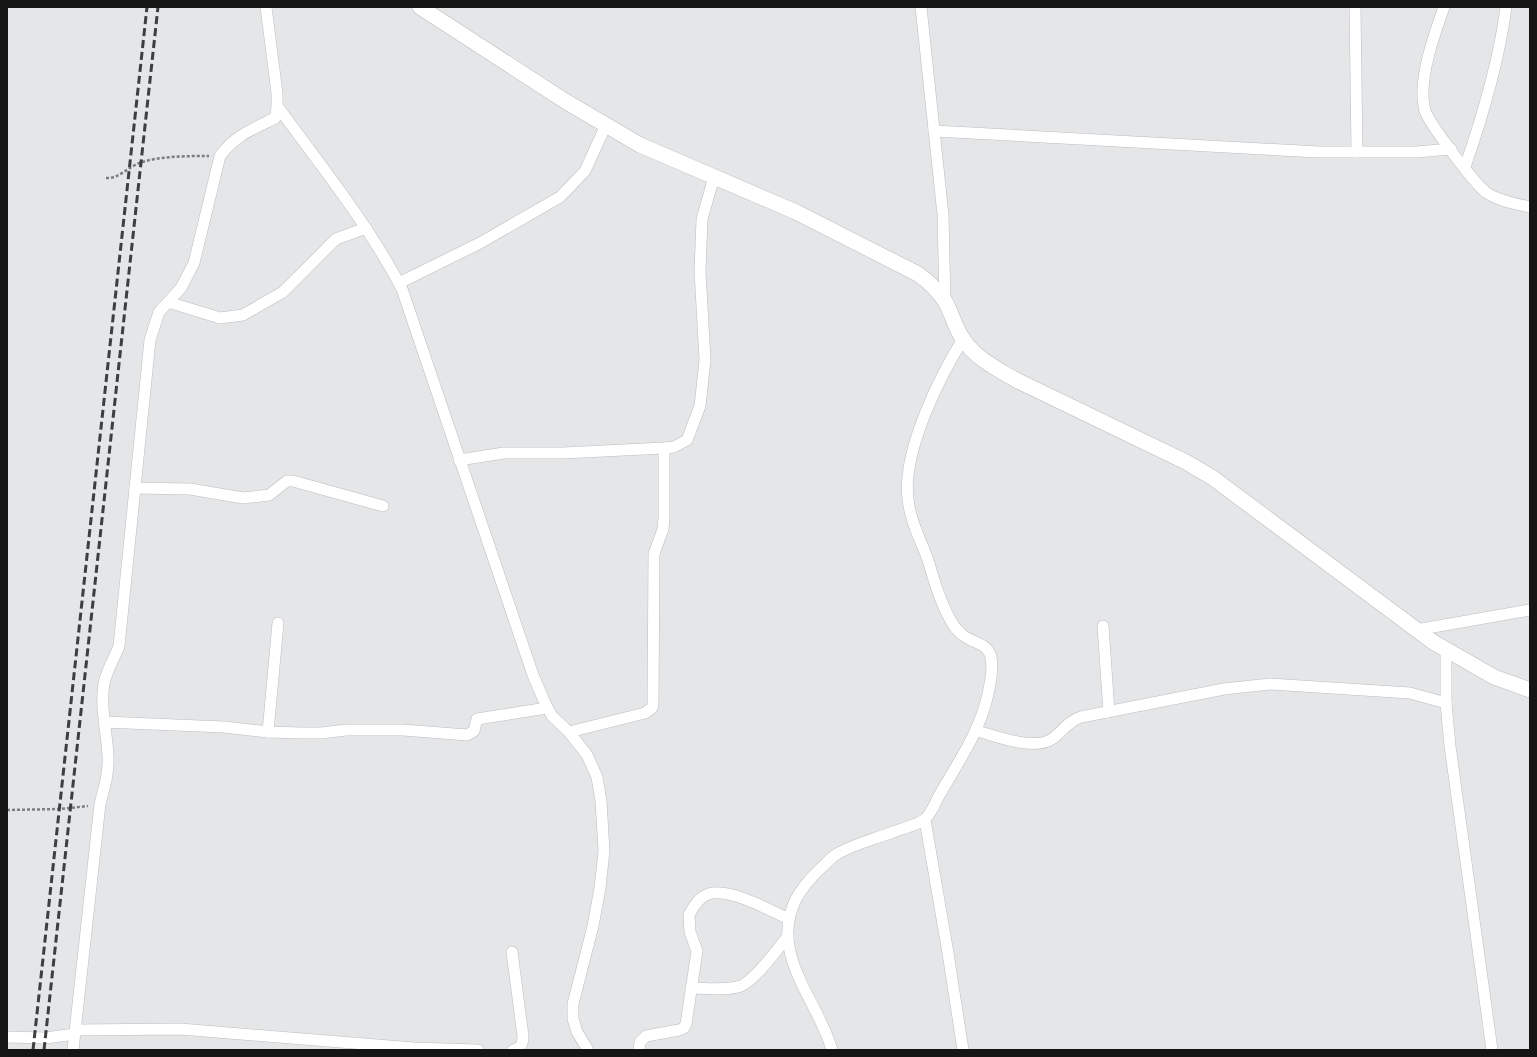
<svg xmlns="http://www.w3.org/2000/svg" width="1537" height="1057" font-family="'Public Sans',sans-serif">
<style>
.lines{fill:none;stroke-linecap:round;stroke-linejoin:round}
.street-casing{stroke:#bcbdbf;stroke-width:12}
.secondary-casing{stroke:#bcbdbf;stroke-width:16}
.path{stroke:#7c7d7e;stroke-width:2.5;stroke-dasharray:3 2;stroke-linecap:butt}
.street{stroke:#fff;stroke-width:11}
.secondary{stroke:#fff;stroke-width:15}
.rail{stroke:#3d3e3f;stroke-width:3;stroke-dasharray:8 4;stroke-linecap:butt}
</style>
<rect width="100%" height="100%" fill="#e4e6e7"/>
<g class="lines">
<g class="street-casing">
<g id="street">
<path d="M 921,7 L 943,215 L 945,302"/>
<path d="M 1355,7 L 1357,152"/>
<path d="M 1444,7 C 1435,33 1422,68 1423,96 C 1423,100 1424,106 1425,111 C 1430,124 1475,185 1487,193 C 1499,201 1516,204 1530,207"/>
<path d="M 278,107 C 321,166 368,224 402,289 L 533,675 L 545,703 L 552,716 L 569,732 L 587,755 L 597,777 L 601,801 L 604,851 L 600,888 L 593,926 L 573,1004 L 573,1019 L 577,1032 L 588,1050"/>
<path d="M 934,131 L 1318,152 L 1417,152 L 1451,149"/>
<path d="M 1465,167 C 1483,115 1499,62 1506,7"/>
<path d="M 399,283 L 480,243 L 560,197 L 585,171 L 606,125"/>
<path d="M 168,302 L 220,318 L 243,315 L 283,292 L 336,239 L 366,228"/>
<path d="M 459,460 L 504,453 L 563,453 L 664,448 L 674,447 L 687,440 L 700,406 L 705,360 L 700,271 L 702,219 L 714,177"/>
<path d="M 135,488 L 190,489 L 243,498 L 269,495 L 287,481 L 293,481 L 383,506"/>
<path d="M 1103,626 L 1109,712"/>
<path d="M 1416,630 L 1530,610"/>
<path d="M 1446,650 L 1446,703 L 1450,746 L 1492,1050"/>
<path d="M 104,722 L 224,727 L 268,732 L 301,733 L 321,733 L 346,730 L 403,730 L 467,735 L 474,731 L 477,719 L 547,708"/>
<path d="M 977,731 C 996,736 1034,751 1052,739 C 1062,732 1068,721 1081,717 L 1224,689 L 1270,684 L 1410,693 L 1446,703"/>
<path d="M 268,732 L 278,623"/>
<path d="M 569,732 L 645,713 L 652,708 L 653,705 L 654,554 L 663,529 L 664,518 L 664,448"/>
<path d="M 925,820 L 948,953 L 963,1050"/>
<path d="M 512,952 L 523,1036 C 523,1044 521,1048 513,1050"/>
<path d="M 691,988 C 707,988 726,991 741,986 C 756,979 777,950 788,936"/>
<path d="M 76,1030 L 180,1029 L 414,1048 L 478,1050"/>
<path d="M 7,1037 L 45,1038 L 75,1034"/>
<path d="M 73,1050 L 100,804 C 104,789 109,773 108,756 C 107,732 100,708 104,683 C 107,670 114,659 119,646 L 150,340 L 159,312 L 181,288 L 194,263 L 220,156 C 234,136 253,129 275,118 C 278,109 277,102 277,93 L 266,7"/>
<path d="M 639,1050 L 640,1042 L 646,1036 L 679,1030 L 684,1028 L 686,1024 L 697,951 L 690,932 L 689,915 C 694,905 702,894 713,893 C 736,891 769,910 789,919"/>
<path d="M 832,1050 C 821,1011 792,980 788,939 C 786,908 800,888 821,868 C 826,864 831,857 837,854 C 854,844 875,839 893,832 C 901,829 920,824 925,819 C 931,814 936,801 940,794 C 959,761 980,731 988,694 C 1003,626 971,657 951,621 C 940,602 934,580 928,560 C 921,541 910,520 908,499 C 902,452 939,378 963,339"/>
</g>
</g>
<g class="secondary-casing">
<path id="secondary" d="M 420,7 L 565,101 L 640,145 L 796,212 L 918,274 C 929,282 939,291 946,303 C 952,314 955,328 963,339 C 975,358 997,369 1016,380 L 1186,462 L 1213,478 L 1433,642 L 1494,677 L 1530,690"/>
</g>
<g class="path">
<path d="M 106,178 C 119,179 129,166 142,162 C 163,156 187,156 209,156"/>
<path d="M 7,810 L 60,809 L 88,806"/>
</g>
<use href="#street" class="street"/>
<use href="#secondary" class="secondary"/>
<g class="rail">
<path d="M 33,1050 L 147,7"/>
<path d="M 44,1050 L 158,7"/>
</g>
</g>
<rect width="1537" height="1057" fill="none" stroke="#151516" stroke-width="16"/>
</svg>
